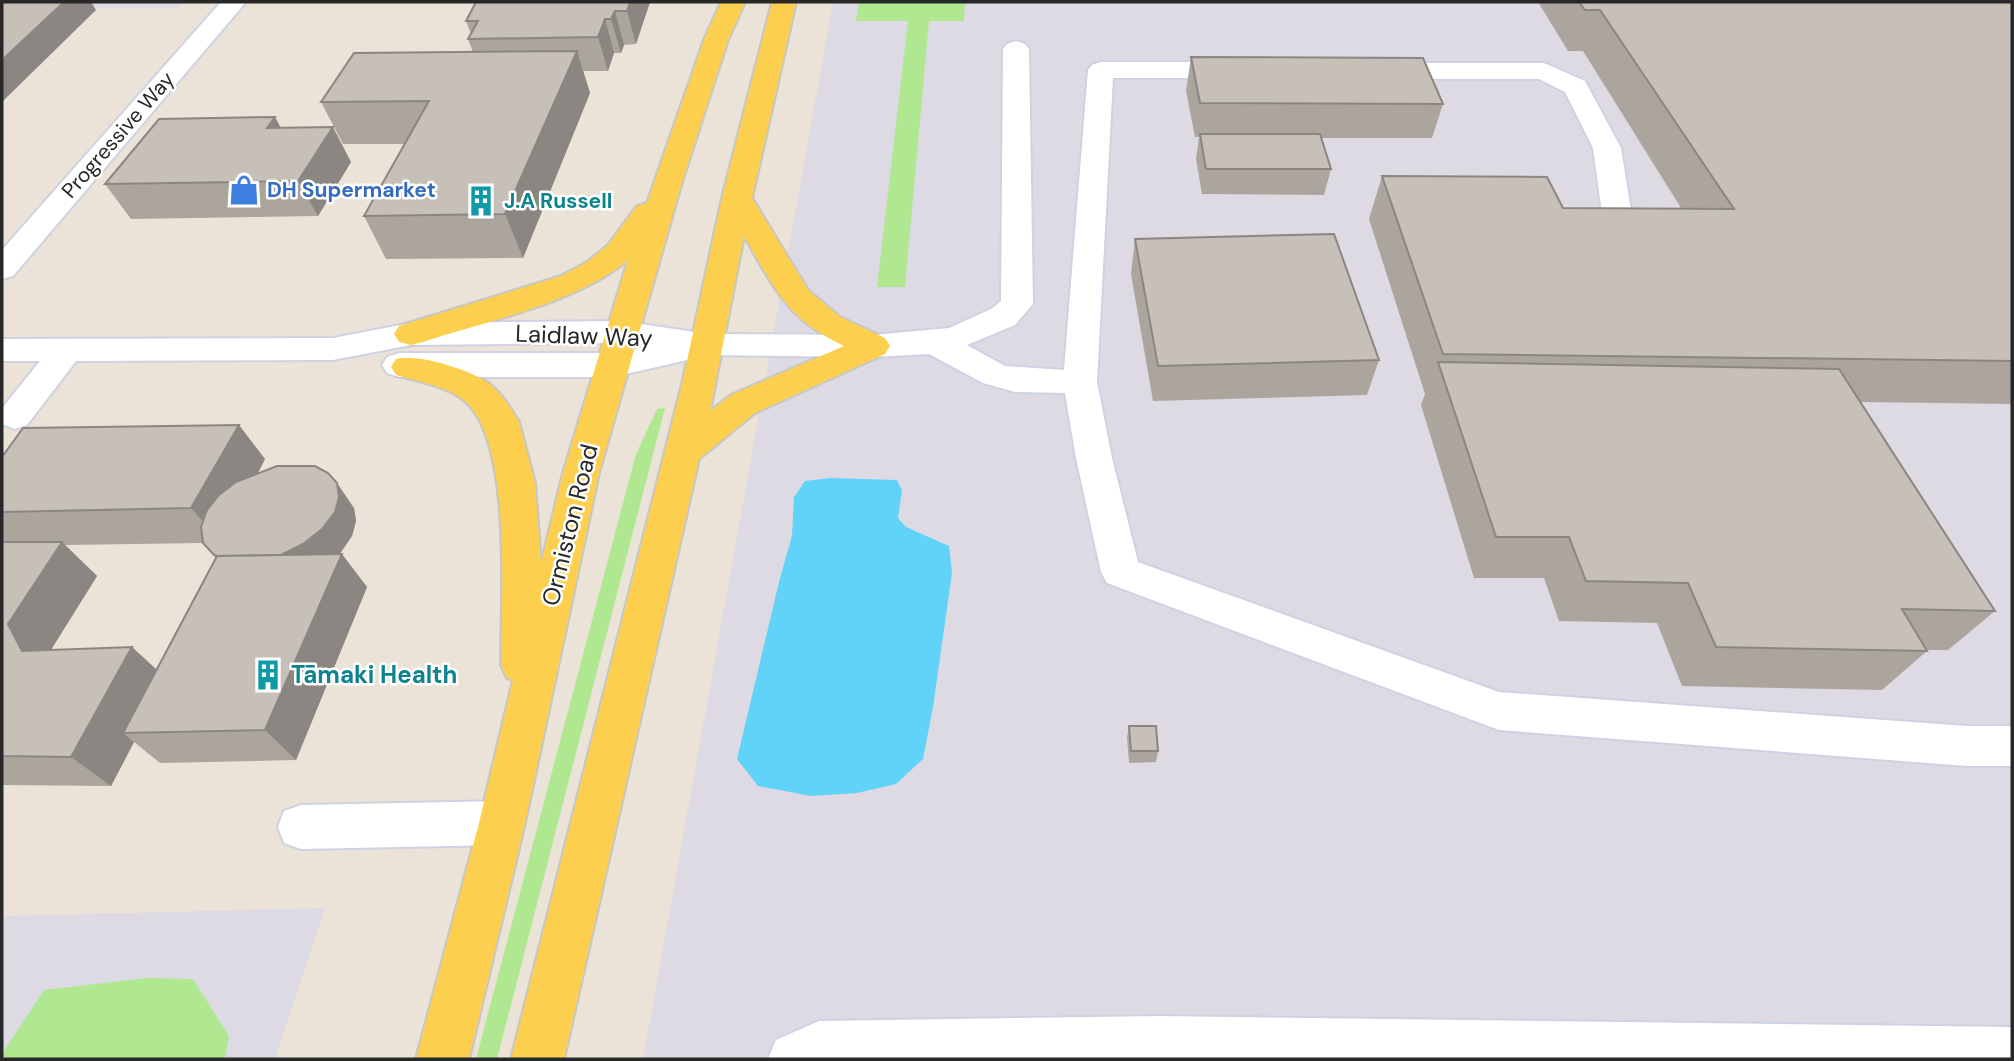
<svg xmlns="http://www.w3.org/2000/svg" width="2014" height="1061" font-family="'DM Sans',sans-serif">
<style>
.industrial{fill:#dddae4}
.green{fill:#afe890}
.water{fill:#61d3f8}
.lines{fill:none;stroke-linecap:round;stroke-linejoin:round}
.minor-casing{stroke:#ced2e3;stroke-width:4}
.major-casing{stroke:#c7c7c7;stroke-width:4}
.minor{fill:#fff;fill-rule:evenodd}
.major{fill:#fcd04e;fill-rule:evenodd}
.wall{fill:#aba59e;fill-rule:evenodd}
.shaded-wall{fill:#8b8681}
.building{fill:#c7c0b8;stroke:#8b8681;stroke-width:2}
.labels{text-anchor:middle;stroke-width:5;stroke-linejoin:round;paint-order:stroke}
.far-street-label{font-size:21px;fill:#282828;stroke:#fff}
.far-shop-label{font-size:21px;font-weight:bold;fill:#366cbe;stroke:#fff;text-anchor:start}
.far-culture-label{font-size:21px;font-weight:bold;fill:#0d838f;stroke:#fff;text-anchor:start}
.street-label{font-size:24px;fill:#282828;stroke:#fff}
.culture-label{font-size:24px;font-weight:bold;fill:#0d838f;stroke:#fff;text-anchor:start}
</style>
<rect width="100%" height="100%" fill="#ece3d8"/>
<g class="industrial">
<path d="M 2,2 L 182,2 L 177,8 L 2,9 Z"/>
<path d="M 833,2 L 2012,2 L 2012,1059 L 643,1059 Z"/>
<path d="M 325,908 L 275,1059 L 2,1059 L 2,916 Z"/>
</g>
<g class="green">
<path d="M 859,2 L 965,2 L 964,21 L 929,21 L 905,287 L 877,287 L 908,21 L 856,21 Z"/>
<path d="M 665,408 L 497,1059 L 476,1059 L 636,454 L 657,409 Z"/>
<path d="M 147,978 L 193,979 L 229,1036 L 225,1059 L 2,1059 L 2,1054 L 44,990 Z"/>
</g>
<path class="water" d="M 830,478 L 897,480 L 902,490 L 898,518 L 906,527 L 949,546 L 952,573 L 933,707 L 923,759 L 896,784 L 857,793 L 811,796 L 758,786 L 737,759 L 780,578 L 792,536 L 794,497 L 805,481 Z"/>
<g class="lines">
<g class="minor-casing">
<g id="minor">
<path d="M 221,2 L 246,2 L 13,276 L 2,279 L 2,250 Z"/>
<path d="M 1016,41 L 1025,44 L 1029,49 L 1033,304 L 1015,325 L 967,345 L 1005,366 L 1064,370 L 1088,70 L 1092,65 L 1101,62 L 1242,62 L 1251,65 L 1255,70 L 1251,75 L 1242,78 L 1113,78 L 1097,382 L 1112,458 L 1138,562 L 1499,692 L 1967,726 L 2012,726 L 2012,766 L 1967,766 L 1499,730 L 1107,583 L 1101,572 L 1076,458 L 1065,393 L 1015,392 L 983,383 L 929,354 L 873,357 L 698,355 L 696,358 L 613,377 L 399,377 L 387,373 L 382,365 L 387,357 L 399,353 L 613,353 L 645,347 L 621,343 L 411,345 L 333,360 L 76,361 L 27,425 L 15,429 L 2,424 L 3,407 L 40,361 L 2,361 L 2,339 L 333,338 L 411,323 L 621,321 L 708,334 L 873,335 L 949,328 L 991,309 L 1001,301 L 1003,49 L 1007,44 Z"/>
<path d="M 1376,63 L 1544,63 L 1585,81 L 1621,148 L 1636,242 L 1632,249 L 1621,251 L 1610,249 L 1606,242 L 1593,148 L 1565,92 L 1539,79 L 1376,79 L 1367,76 L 1363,71 L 1367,66 Z"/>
<path d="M 502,801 L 518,808 L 525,823 L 518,838 L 502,845 L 301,849 L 284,843 L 278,827 L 284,811 L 301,805 Z"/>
<path d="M 1159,1016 L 2012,1027 L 2012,1059 L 768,1059 L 776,1040 L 819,1021 Z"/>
</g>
</g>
<g class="major-casing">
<g id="major">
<path d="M 721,2 L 745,2 L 728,40 L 682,182 L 599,473 L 525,823 L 469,1059 L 416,1059 L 479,823 L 513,680 L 507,678 L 501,665 C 501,601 512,452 469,405 C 453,387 419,382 396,375 L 391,367 L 396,359 C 417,353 477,371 493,387 C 503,396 512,410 519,422 L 535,483 L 541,564 L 563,473 L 628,260 C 577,303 487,321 423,342 L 411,345 L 399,342 L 394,334 L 399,326 L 561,276 L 587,262 L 608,245 L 637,206 L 647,203 L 704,40 Z"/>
<path d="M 772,2 L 796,2 L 752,198 L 808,290 L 840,317 L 885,338 L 890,346 L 885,354 L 755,413 L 699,459 L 564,1059 L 511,1059 L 682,384 L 722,198 ZM 744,236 C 775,289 786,318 844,346 L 731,395 L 710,411 Z"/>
</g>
</g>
<use href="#minor" class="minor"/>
<use href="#major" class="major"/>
</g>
<g class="wall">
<path d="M 650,2 L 636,44 L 624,45 L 621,53 L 614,53 L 608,71 L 583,71 L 590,93 L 523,258 L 386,259 L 364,216 L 405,144 L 343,144 L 321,102 L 473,52 L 468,39 L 471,34 L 466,21 Z"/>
<path d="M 1538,2 L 2012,2 L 2012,404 L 1860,402 L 1995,611 L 1948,650 L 1926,650 L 1927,651 L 1882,690 L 1682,686 L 1657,623 L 1559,621 L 1544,578 L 1474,578 L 1421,405 L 1425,394 L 1369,219 L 1382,176 L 1563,208 L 1681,208 L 1583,51 L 1568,51 Z"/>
<path d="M 1191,57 L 1443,104 L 1432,138 L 1321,138 L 1331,169 L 1324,195 L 1202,194 L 1196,159 L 1199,137 L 1195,137 L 1186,91 Z"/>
<path d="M 281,128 L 351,162 L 318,216 L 131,219 L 105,184 Z"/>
<path d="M 1135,239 L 1379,360 L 1367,395 L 1153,401 L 1131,274 Z"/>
<path d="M 2,457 L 265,459 L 258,473 L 354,508 L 356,521 L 352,536 L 340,554 L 367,587 L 296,760 L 160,763 L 134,742 L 111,786 L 2,785 ZM 203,543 L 216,558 L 157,670 L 51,650 L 97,576 L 65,545 Z"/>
<path d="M 1129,726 L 1158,751 L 1156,762 L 1129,763 L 1127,737 Z"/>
</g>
<g class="shaded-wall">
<path d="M 64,2 L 91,2 L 96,10 L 2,102 L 2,60 Z"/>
<path d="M 630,2 L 650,2 L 636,44 L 627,11 Z"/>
<path d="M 615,11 L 624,45 L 621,53 L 611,19 Z"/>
<path d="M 605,19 L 614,53 L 608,71 L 598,37 Z"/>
<path d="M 577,51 L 590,93 L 523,258 L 505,214 Z"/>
<path d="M 275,117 L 294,152 L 267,128 Z"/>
<path d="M 333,127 L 351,162 L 318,216 L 298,181 Z"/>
<path d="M 239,425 L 265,459 L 221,542 L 191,508 Z"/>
<path d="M 337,483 L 354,508 L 356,521 L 352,536 L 340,553 L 255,561 Z"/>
<path d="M 62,542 L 97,576 L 47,656 L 22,651 L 8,624 Z"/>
<path d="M 342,554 L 367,587 L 296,760 L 265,730 Z"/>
<path d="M 132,647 L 167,679 L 123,733 L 134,742 L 111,786 L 71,757 Z"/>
</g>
<g class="building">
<path d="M 2,2 L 64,2 L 2,60 Z"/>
<path d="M 476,2 L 630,2 L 627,11 L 615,11 L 611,19 L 605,19 L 598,37 L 468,39 L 478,21 L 466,21 Z"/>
<path d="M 1579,2 L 2012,2 L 2012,361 L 1443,354 L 1382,176 L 1547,177 L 1563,208 L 1734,209 L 1600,10 L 1585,10 Z"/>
<path d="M 577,51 L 505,214 L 364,216 L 429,101 L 321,102 L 354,53 Z"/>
<path d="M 1191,57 L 1423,58 L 1443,104 L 1200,103 Z"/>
<path d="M 275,117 L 267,128 L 333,127 L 298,181 L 105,184 L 159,119 Z"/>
<path d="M 1200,134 L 1320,134 L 1331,169 L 1206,169 Z"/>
<path d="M 1334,234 L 1379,360 L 1158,366 L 1135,239 Z"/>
<path d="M 1438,362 L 1839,369 L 1995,611 L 1902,609 L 1927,651 L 1716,647 L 1688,583 L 1586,581 L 1569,537 L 1496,537 Z"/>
<path d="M 239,425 L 191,508 L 2,512 L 2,457 L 23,428 Z"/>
<path d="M 277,466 L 315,466 L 328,473 L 337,483 L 339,497 L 335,512 L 322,529 L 303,544 L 281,555 L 217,556 L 214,555 L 203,543 L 201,527 L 207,510 L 219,495 L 236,482 Z"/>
<path d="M 2,542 L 62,542 L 8,624 L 22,651 L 132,647 L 71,757 L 2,756 Z"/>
<path d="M 342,554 L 265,730 L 123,733 L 217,556 Z"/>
<path d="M 1129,726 L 1156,726 L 1158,751 L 1131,751 Z"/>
</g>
<defs>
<g id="shop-bare" transform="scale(2.415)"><path d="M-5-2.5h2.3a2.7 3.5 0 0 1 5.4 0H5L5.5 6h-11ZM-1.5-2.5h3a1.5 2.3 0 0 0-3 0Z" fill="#3f7fe0" stroke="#fff" stroke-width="2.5" paint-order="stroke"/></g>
<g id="building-bare" transform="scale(2.415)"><path d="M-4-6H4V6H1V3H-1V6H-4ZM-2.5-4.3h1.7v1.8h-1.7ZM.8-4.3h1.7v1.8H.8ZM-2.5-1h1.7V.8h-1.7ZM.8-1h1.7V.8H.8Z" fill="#0f9aa8" stroke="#fff" stroke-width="2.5" paint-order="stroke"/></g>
</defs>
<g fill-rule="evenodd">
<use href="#shop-bare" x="244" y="190"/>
<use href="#building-bare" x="481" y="201"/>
<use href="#building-bare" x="268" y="675"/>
</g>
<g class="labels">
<g class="far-street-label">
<text transform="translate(118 135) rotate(-49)" y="7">Progressive Way</text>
</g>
<g class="far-shop-label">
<text x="267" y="197">DH Supermarket</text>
</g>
<g class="far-culture-label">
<text x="504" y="208">J.A Russell</text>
</g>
<g class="street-label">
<text transform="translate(584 336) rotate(2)" y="8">Laidlaw Way</text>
<text transform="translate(570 525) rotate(-76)" y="8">Ormiston Road</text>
</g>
<g class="culture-label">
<text x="291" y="683">Tāmaki Health</text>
</g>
</g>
<rect width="2014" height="1061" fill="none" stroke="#282828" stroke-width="7"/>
</svg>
